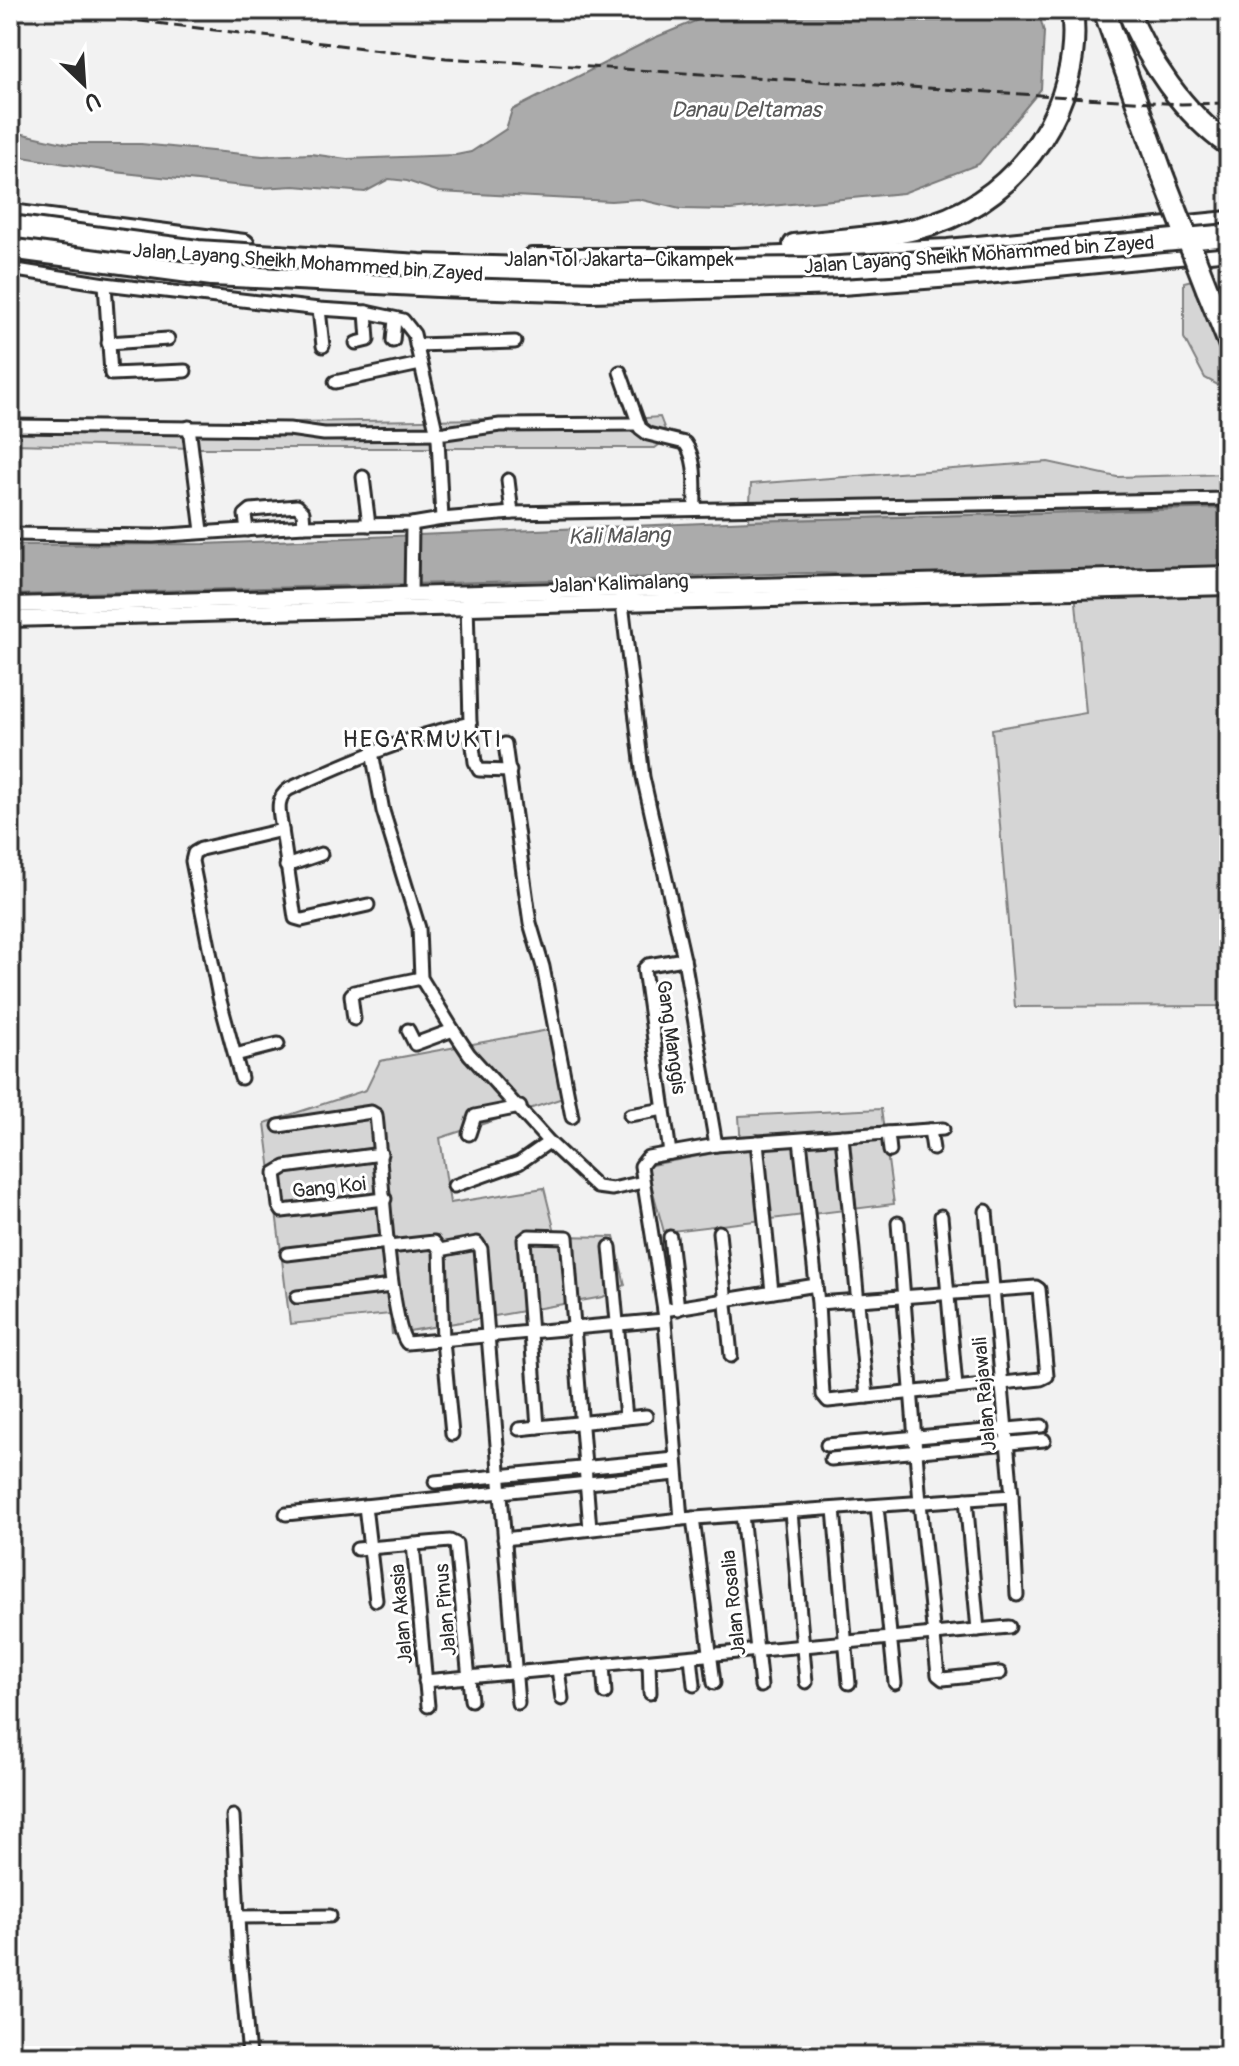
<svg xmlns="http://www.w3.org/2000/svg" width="1239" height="2066" font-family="Pangolin,sans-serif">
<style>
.green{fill:#d5d5d5;stroke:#808080;stroke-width:2}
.water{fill:#ababab;stroke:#787878;stroke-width:2}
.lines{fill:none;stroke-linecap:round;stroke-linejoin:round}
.street-casing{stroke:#2b2b2b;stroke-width:17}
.secondary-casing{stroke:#2b2b2b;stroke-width:20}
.highway-casing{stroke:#2b2b2b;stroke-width:26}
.street{stroke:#fff;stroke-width:11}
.secondary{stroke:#fff;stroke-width:14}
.highway{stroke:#fff;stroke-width:20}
.rail{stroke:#2b2b2b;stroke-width:3;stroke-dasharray:12 6;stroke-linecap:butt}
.highway-bridge-casing{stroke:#2b2b2b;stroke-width:26;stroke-linecap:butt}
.highway-bridge{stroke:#fff;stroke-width:20}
.labels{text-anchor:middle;stroke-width:6;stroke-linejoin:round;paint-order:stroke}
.street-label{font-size:20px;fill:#2b2b2b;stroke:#fff}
.water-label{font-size:22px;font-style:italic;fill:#585858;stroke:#fff}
.quarter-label{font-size:24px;letter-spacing:2px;fill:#2b2b2b;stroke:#fff}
</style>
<rect width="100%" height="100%" fill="#f2f2f2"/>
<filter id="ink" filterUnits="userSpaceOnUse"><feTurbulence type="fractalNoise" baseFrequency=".0125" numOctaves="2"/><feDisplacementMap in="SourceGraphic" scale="16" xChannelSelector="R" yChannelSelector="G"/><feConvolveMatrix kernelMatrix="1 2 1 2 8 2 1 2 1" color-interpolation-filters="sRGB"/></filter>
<g filter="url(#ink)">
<g class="green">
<path d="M 1192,280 L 1229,370 L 1229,391 L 1205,378 L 1184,338 L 1184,282 Z"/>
<path d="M 660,417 L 668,438 L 655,448 L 196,448 L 10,444 L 10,419 L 221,423 L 547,418 L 632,419 Z"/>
<path d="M 1048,462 L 1117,477 L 1229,474 L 1229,508 L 749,521 L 751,484 Z"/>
<path d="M 1229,574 L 1229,1006 L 1015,1007 L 992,729 L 1086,713 L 1074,580 Z"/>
<path d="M 554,1029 L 569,1096 L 440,1138 L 450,1203 L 544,1188 L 556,1236 L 614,1237 L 625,1285 L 603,1297 L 392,1334 L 390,1314 L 290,1324 L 265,1123 L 366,1090 L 380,1061 Z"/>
<path d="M 881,1109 L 894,1204 L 664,1232 L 646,1166 L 741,1148 L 739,1116 Z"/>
</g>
<g class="water">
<path d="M 722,10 L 1038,10 L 1044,32 L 1041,89 L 979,164 L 903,193 L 730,210 L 680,209 L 638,199 L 611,201 L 439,192 L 407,181 L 389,179 L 365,192 L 294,186 L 261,188 L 115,172 L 10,155 L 10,131 L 68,144 L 141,144 L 263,156 L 311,154 L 347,159 L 456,155 L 471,152 L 506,129 L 512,110 L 654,38 Z"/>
<path d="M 1229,508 L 1229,574 L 1073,578 L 808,573 L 10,595 L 10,545 L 204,544 L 752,521 Z"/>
</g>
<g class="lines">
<g class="street-casing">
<g id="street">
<path d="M 10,269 L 105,284 L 319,309 L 366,312 L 403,320 L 414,334 L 438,439 L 442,519"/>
<path d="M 105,284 L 111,374 L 185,371"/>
<path d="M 319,309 L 323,346"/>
<path d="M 393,341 L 395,319"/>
<path d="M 108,343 L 168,339"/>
<path d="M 356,343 L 368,340 L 366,312"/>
<path d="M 416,345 L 515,342"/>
<path d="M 620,372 L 640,428 L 648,434 L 685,443 C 698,461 694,487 695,509"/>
<path d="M 335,382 L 420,364"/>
<path d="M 10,426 L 289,429 L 324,434 L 445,433 L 500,425 L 637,424"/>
<path d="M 189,427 L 202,531"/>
<path d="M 363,477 L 369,525"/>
<path d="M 508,480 L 512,513"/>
<path d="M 247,530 L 245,515 L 251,510 L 297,506 L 303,512 L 304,526"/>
<path d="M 10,534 L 153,536 L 304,526 L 412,524 L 442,519 L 512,513 L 1229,499"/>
<path d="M 411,595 L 412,524"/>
<path d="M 621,595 L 643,777 L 684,959 L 716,1145 L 648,1157 L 641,1166 L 664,1310 L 681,1519"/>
<path d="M 470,723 L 475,762 L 479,770 L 510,771"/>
<path d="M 505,744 L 530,923 L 543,967 L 572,1117"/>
<path d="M 372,752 L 383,811 L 419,928 L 421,978 L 453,1030 L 469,1054 L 549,1142 L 597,1187 L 612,1189 L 643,1182"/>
<path d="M 282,830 L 295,918 L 302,920 L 368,905"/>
<path d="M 286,866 L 321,854"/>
<path d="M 354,1019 L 351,995 L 354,992 L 421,978"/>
<path d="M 408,1030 L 415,1044 L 453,1030"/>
<path d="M 235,1055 L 278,1044"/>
<path d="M 241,1078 L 219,997 L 192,861 L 194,853 L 201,849 L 282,830 C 280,814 274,799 289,789 C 348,762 406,737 470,723 L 467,602"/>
<path d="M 630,1115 L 664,1109"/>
<path d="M 279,1126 L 371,1112 L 376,1115 C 381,1154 389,1322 407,1343 L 664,1320"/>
<path d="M 930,1130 L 933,1149"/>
<path d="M 888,1133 L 890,1151"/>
<path d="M 469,1134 L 475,1116 L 520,1107"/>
<path d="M 842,1136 L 867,1397"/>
<path d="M 800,1140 L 816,1285"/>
<path d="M 757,1142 L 772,1292"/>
<path d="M 716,1145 L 943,1129"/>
<path d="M 670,1153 L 644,969 L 648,965 L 684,959"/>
<path d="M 381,1154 L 285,1167 L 275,1173 L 279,1206 L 282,1211 L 385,1199"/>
<path d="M 454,1186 L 519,1163 L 549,1142"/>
<path d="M 986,1211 L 1012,1496 L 1017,1595"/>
<path d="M 941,1216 L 956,1387"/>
<path d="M 898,1223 L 920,1503 L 938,1675 L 943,1679 L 1000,1673"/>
<path d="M 719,1232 L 731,1356"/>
<path d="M 670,1237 L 678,1309"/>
<path d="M 389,1247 L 434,1242 L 440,1250 L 443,1341 L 452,1434"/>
<path d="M 610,1247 L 626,1418"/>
<path d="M 440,1250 L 477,1243 L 481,1249 L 518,1703"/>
<path d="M 287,1254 L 388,1242"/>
<path d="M 297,1297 L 392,1286"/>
<path d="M 664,1310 L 816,1285 L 818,1303 L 1036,1287 L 1039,1289 L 1047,1376 L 1041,1379 L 828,1401 L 823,1395 L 818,1303"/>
<path d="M 538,1427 L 646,1416"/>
<path d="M 519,1429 L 538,1427 L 524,1240 L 529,1236 L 567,1237 L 590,1529"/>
<path d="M 827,1445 L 1042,1426"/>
<path d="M 831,1459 L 1044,1440"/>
<path d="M 435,1482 L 675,1459"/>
<path d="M 966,1499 L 978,1630"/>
<path d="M 365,1506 L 376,1600"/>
<path d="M 877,1506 L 895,1683"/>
<path d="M 834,1509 L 849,1683"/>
<path d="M 791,1512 L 806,1682"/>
<path d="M 286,1514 L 676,1474"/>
<path d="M 742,1515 L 761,1686"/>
<path d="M 693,1518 L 714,1683"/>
<path d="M 504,1539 L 681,1519 L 1012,1496"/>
<path d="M 413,1544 L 428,1706"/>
<path d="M 357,1549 L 450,1541 L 456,1544 L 471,1700"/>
<path d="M 691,1657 L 694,1685"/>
<path d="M 649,1661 L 650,1693"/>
<path d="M 603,1665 L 605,1693"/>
<path d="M 558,1669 L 562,1699"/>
<path d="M 425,1681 L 1009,1627"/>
<path d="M 233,1816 L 240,1957 L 249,2056"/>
<path d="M 239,1917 L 330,1916"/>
</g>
</g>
<g class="secondary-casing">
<g id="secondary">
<path d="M 10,605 L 1229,574"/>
<path d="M 10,619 L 1229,587"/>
</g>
</g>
<g class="highway-casing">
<g id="highway">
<path d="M 1104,10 L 1163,176"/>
<path d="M 1128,10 C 1147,60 1184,114 1229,145"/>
<path d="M 10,215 L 244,245"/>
<path d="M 794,245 C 840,239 889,238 933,224 C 1021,196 1084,102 1072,10"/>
<path d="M 10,248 L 212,275 L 438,286 L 591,291 L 841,284 L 966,275 L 1229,249"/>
<path d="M 532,259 L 734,259 L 948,250 L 1229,222"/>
<path d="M 1207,289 L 1229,343"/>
</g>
</g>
<use href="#street" class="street"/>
<use href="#secondary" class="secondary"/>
<use href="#highway" class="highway"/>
<path class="rail" d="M 49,10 L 446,58 L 1181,104 L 1229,103"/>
<g class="highway-bridge-casing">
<g id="highway-bridge">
<path d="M 1163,176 L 1207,289"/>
<path d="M 10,226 L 198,251 L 420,265 L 598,270 L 822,268 L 957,260 L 1229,235"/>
</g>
</g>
<use href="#highway-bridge" class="highway-bridge"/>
</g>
</g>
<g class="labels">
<g class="street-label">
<text transform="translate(979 254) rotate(-4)" y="7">Jalan Layang Sheikh Mohammed bin Zayed</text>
<text x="619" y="266">Jalan Tol Jakarta–Cikampek</text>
<text transform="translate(308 262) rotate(4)" y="7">Jalan Layang Sheikh Mohammed bin Zayed</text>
<text transform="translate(619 583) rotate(-2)" y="7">Jalan Kalimalang</text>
<text transform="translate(672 1037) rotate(82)" y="7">Gang Manggis</text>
<text transform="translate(329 1187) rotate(-6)" y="7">Gang Koi</text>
<text transform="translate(984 1394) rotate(-95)" y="7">Jalan Rajawali</text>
<text transform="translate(733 1603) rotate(-96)" y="7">Jalan Rosalia</text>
<text transform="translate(445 1610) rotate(-95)" y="7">Jalan Pinus</text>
<text transform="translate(401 1614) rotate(-95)" y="7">Jalan Akasia</text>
</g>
<g class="water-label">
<text x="746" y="117">Danau Deltamas</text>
<text transform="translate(619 535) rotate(-1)" y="8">Kali Malang</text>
</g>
<g class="quarter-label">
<text x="423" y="747">HEGARMUKTI</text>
</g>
</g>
<rect width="1239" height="2066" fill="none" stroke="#fff" stroke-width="40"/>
<rect x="20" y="20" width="1199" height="2026" fill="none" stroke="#2b2b2b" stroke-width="3" filter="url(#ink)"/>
<g transform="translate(84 84) rotate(155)" stroke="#ffffff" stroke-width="6" paint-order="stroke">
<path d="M0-6L14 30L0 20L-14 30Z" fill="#2b2b2b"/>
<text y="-12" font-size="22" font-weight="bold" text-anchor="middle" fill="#2b2b2b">U</text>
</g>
</svg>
